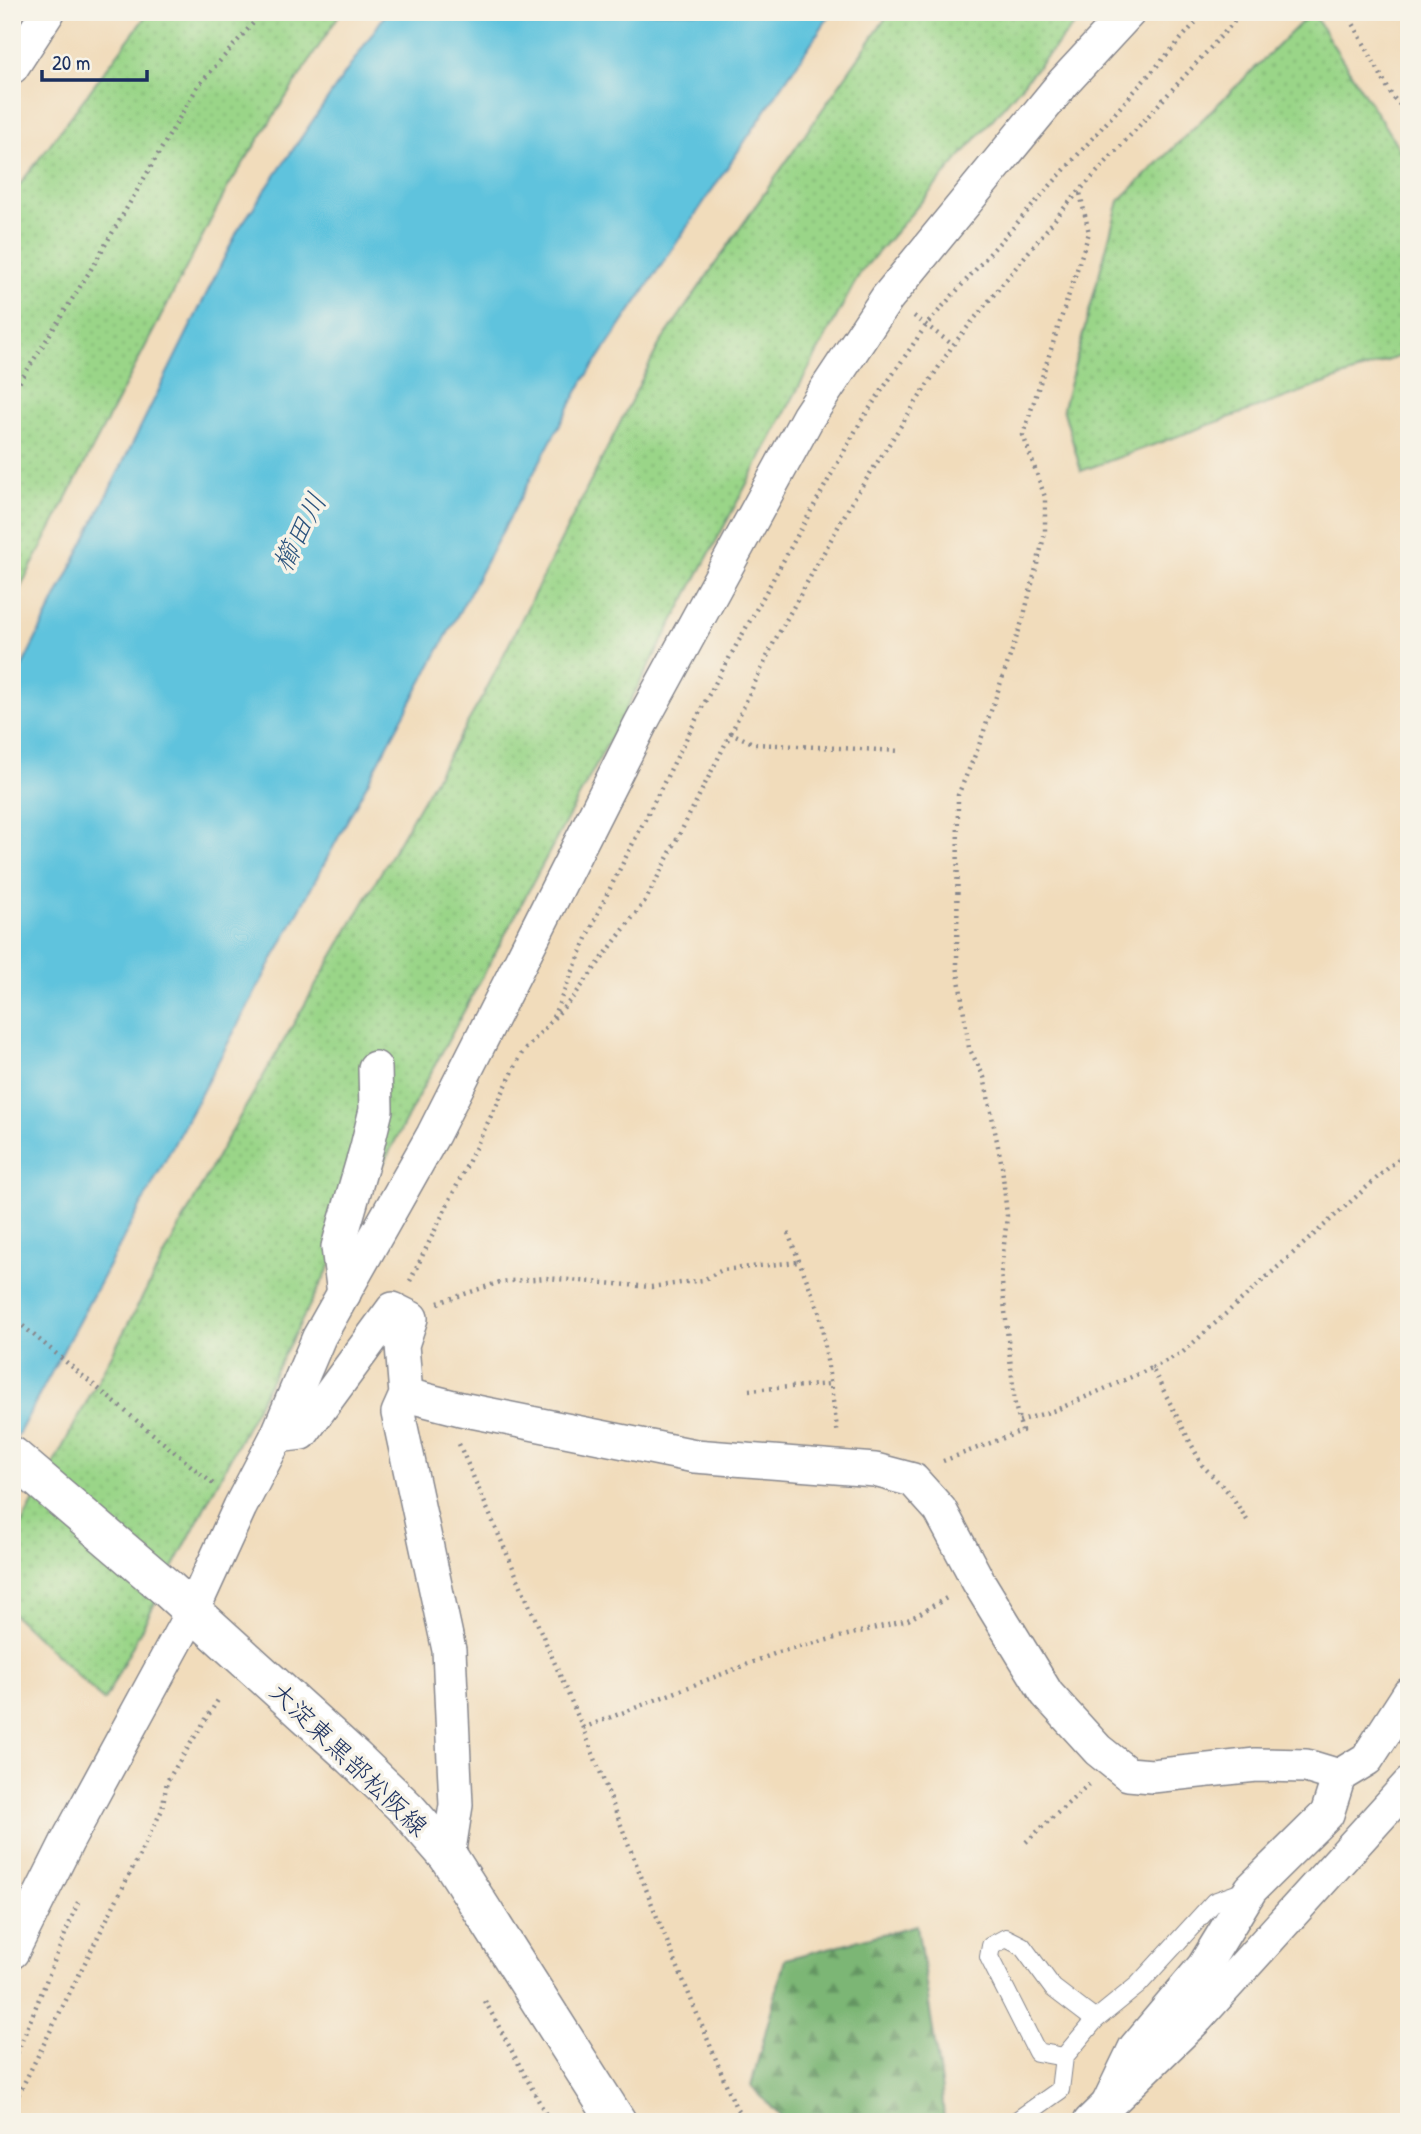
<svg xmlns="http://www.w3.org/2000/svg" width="1421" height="2134" font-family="'Patrick Hand','Klee One',sans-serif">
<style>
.grass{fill:url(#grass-dots);stroke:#5a8273;stroke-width:2}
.forest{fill:url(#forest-firs);stroke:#4b7269;stroke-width:2}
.water{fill:#5fc3dd;stroke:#3d799e;stroke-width:2}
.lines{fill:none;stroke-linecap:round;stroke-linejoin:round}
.lane-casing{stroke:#86868c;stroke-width:20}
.street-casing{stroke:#86868c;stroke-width:36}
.secondary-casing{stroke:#86868c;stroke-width:41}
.path{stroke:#86868c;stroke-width:4.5;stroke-dasharray:2 5;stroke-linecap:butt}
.lane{stroke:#fff;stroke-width:18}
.street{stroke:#fff;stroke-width:33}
.secondary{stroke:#fff;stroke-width:38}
.labels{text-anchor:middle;stroke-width:7;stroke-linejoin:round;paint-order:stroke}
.street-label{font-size:26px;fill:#1b2f5e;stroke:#f7f3e8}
.water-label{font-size:28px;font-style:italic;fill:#2c547e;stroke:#f7f3e8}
</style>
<defs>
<pattern id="grass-dots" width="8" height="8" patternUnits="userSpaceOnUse" patternTransform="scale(1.75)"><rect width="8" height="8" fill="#9ad588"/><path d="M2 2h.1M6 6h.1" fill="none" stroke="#84b778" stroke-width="1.8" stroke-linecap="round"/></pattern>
<pattern id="forest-firs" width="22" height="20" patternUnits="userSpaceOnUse" patternTransform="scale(1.75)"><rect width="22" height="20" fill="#7bb674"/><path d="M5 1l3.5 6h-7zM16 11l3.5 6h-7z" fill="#649462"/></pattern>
</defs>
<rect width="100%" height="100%" fill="#f7f3e8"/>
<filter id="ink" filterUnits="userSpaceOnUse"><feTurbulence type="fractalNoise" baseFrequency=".0143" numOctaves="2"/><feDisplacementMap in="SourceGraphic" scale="14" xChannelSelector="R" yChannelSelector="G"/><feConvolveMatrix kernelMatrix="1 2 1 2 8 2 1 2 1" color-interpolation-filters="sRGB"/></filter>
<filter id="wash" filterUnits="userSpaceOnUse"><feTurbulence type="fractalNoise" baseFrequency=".00686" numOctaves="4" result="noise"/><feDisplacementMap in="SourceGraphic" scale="28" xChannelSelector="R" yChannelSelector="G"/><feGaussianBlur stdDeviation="1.57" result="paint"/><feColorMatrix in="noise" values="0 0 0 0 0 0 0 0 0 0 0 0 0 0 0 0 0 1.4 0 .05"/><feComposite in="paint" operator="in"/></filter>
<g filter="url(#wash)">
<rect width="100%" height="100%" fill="#f1dcbb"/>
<g class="grass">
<path d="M 149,12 L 341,12 L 228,187 L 12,604 L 12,195 Z"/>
<path d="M 890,12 L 1085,12 L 860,273 L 420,1093 L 104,1701 L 12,1613 L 12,1542 L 219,1153 L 484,694 L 659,345 Z"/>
<path d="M 1312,12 L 1409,164 L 1409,353 L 1081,471 L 1063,408 L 1119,201 Z"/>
</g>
<path class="forest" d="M 917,1925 L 942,2090 L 944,2122 L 786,2122 L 751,2086 L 785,1959 Z"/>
<path class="water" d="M 387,12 L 832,12 L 582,383 L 12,1446 L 12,687 L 238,230 Z"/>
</g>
<g filter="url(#ink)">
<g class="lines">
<g class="lane-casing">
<g id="lane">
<path d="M 1064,2057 L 1037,2052 L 989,1957 L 991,1946 L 1006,1938 L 1022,1946 L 1053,1988 L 1095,2020"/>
<path d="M 1015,2122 L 1060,2090 L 1064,2057 L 1095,2020 L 1138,1985 L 1214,1902 L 1248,1890"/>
</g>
</g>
<g class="street-casing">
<g id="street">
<path d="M 12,67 L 48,12"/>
<path d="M 344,1294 L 338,1247 L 367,1147 L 376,1110 L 375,1068"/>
<path d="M 406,1395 L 461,1409 L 695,1456 L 875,1470 L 913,1480 L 940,1510 L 978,1581 L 1047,1694 L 1098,1750 L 1128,1774 L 1152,1776 L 1256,1765 L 1306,1766 L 1339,1776 L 1327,1814 L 1251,1889 L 1204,1966 L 1135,2048 L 1109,2102"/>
<path d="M 277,1436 L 302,1433 L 393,1309 L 411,1318 L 402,1345 L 406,1395 L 398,1413 L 449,1650 L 456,1805 L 448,1856"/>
<path d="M 1339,1776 L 1367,1759 L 1409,1694"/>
<path d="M 12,1952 L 67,1842 L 192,1612 L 240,1507 L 277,1436 L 319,1337 L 433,1135 L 641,723 L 808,417 L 887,298 L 1064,82 L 1129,12"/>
<path d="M 1090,2122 L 1198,2017 L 1409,1784"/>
</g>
</g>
<g class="secondary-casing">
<path id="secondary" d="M 12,1456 L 168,1589 L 353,1757 L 408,1810 L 448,1856 L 617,2122"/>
</g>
<g class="path">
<path d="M 1347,12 L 1392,96 L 1409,115"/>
<path d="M 914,316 L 953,345"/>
<path d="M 12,394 L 90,271 L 198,86 L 263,12"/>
<path d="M 731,733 L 775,640 L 853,500 L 953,345 L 1065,207 L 1243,12"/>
<path d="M 553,1017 L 601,906 L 707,698 L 861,421 L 927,324 L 1205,12"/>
<path d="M 788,1233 L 820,1313 L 838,1435"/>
<path d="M 410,1281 L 522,1053 L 575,995 L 647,898 L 731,733 L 755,744 L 901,751"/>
<path d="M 438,1303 L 500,1282 L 546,1278 L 651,1287 L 703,1280 L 722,1270 L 798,1262"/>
<path d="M 12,1317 L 213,1484"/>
<path d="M 1152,1368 L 1182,1353 L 1397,1160 L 1409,1153"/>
<path d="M 749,1390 L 831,1384"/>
<path d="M 1019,1421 L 1056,1410 L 1152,1368 L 1202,1465 L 1231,1495 L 1247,1520"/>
<path d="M 459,1444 L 583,1728 L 657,1917 L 736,2108 L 747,2122"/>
<path d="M 943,1461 L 1022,1431 L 1015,1405 L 1001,1273 L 1007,1216 L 1002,1166 L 984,1077 L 969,1048 L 957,965 L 958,795 L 978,748 L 1023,619 L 1045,533 L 1045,497 L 1023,435 L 1089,233 L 1080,193"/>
<path d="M 583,1728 L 779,1652 L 908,1620 L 950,1596"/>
<path d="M 1026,1842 L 1089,1784"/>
<path d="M 485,2001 L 550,2122"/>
<path d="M 12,2066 L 78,1902"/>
<path d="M 12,2107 L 162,1810 L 167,1781 L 218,1700"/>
</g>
<use href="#lane" class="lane"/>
<use href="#street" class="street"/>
<use href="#secondary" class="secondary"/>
</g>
</g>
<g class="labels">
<g class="street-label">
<text transform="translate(349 1759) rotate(44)" y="9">大淀東黒部松阪線</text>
</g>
<g class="water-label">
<text transform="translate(299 532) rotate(-63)" y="10">櫛田川</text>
</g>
</g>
<rect width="1421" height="2134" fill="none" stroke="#f7f3e8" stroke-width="42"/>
<path d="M42 70v10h105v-10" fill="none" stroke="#1b2f5e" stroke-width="3.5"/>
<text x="52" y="70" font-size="21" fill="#1b2f5e" stroke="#f7f3e8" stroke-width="5" paint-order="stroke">20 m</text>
</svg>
